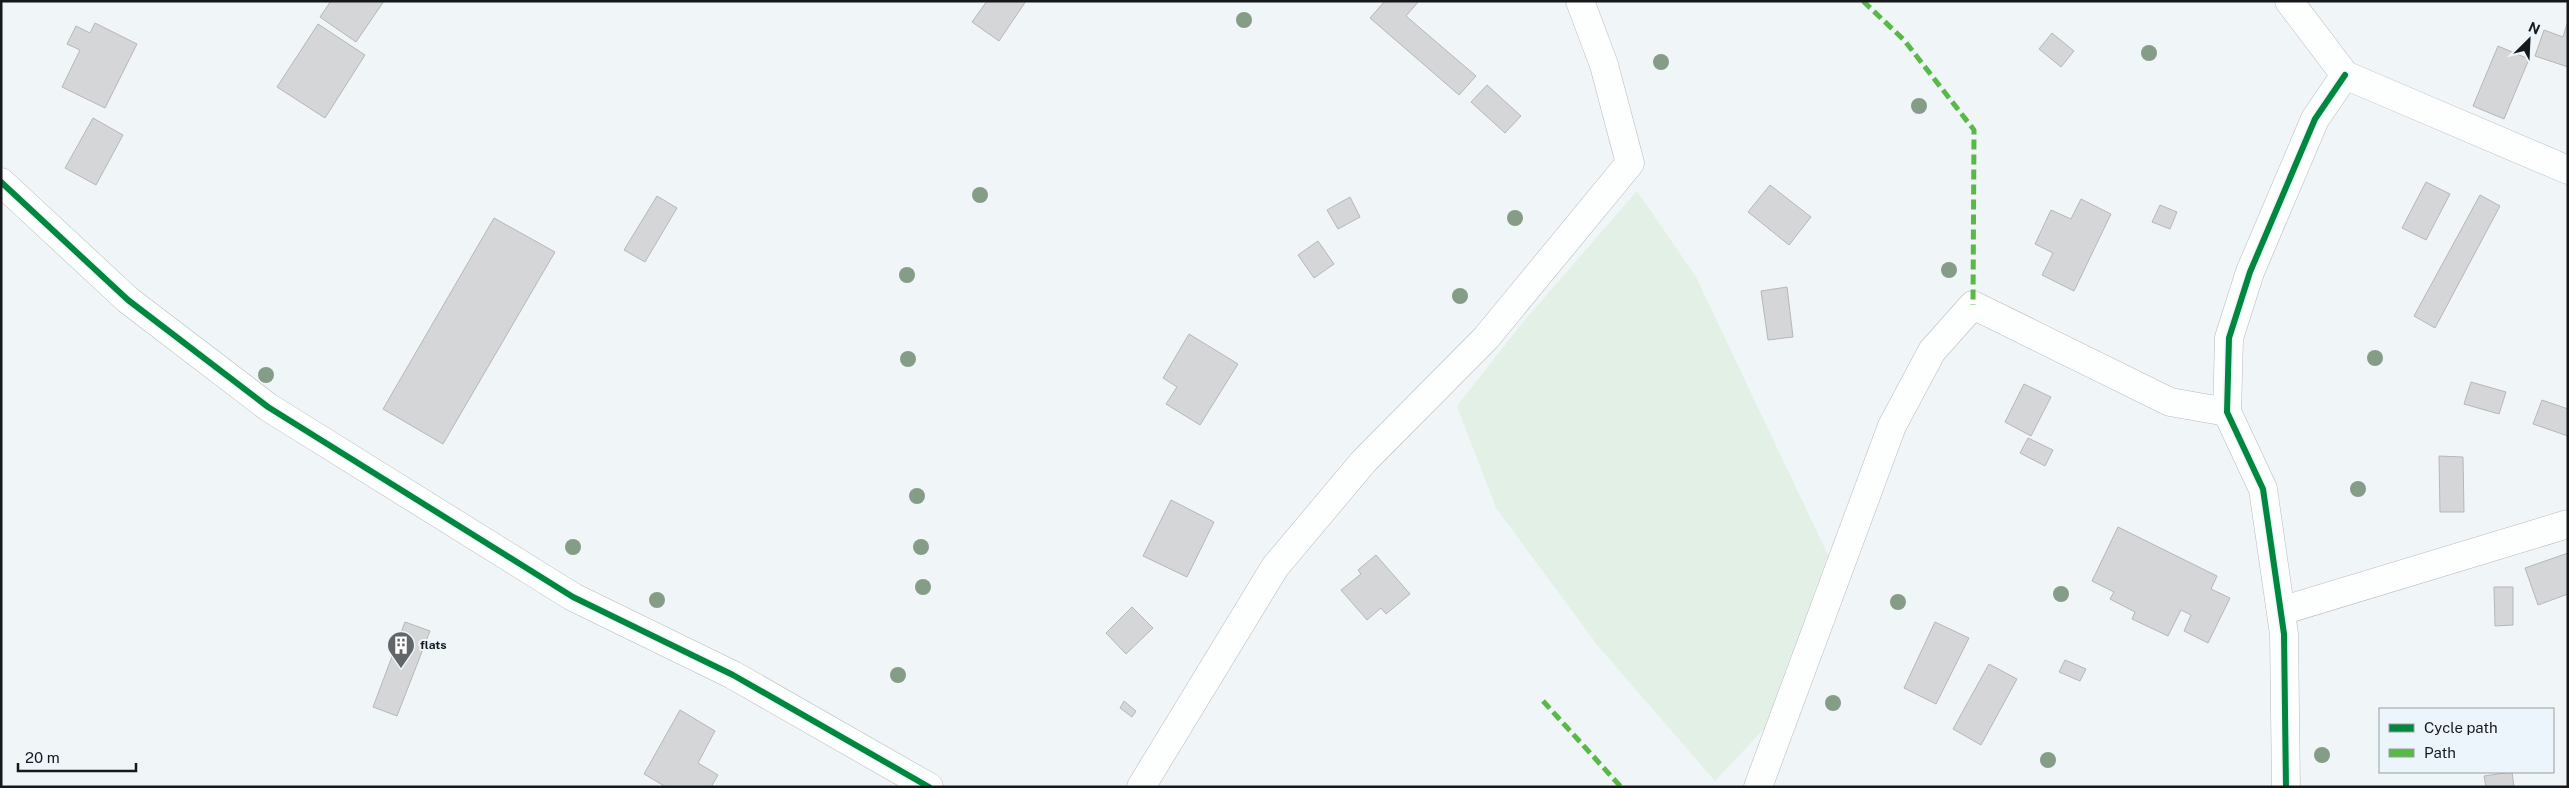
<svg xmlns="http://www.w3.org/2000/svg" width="2569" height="788" font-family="'Public Sans',sans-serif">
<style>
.green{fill:#e3f0e6}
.building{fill:#d4d6d8;stroke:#b6b7ba}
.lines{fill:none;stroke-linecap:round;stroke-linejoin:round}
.minor-casing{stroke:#b8bbbe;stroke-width:29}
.minor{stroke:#fdfefe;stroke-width:28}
.quiet{stroke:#58b947;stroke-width:5;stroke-dasharray:10 5;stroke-linecap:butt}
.cycleway-casing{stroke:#edf5fc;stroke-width:9}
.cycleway{stroke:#00873e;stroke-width:6}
.tree{fill:#859d87}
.labels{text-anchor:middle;stroke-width:4;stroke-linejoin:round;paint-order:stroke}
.poi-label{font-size:12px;font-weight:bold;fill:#16191b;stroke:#edf5fc;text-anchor:start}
</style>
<rect width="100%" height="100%" fill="#f0f5f8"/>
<path class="green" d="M 1637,191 L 1696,277 L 1828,555 L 1764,729 L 1715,781 L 1598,646 L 1496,508 L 1457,406 L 1524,321 Z"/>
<g class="building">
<path d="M 331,1 L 384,1 L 356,42 L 320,17 Z"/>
<path d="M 987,1 L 1026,1 L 999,41 L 972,22 Z"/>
<path d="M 1385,1 L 1419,1 L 1406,16 L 1476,76 L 1459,95 L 1370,18 Z"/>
<path d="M 2568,21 L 2568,67 L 2535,56 L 2544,30 L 2563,37 Z"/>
<path d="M 95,23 L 137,44 L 105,108 L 62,87 L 80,50 L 67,44 L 76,26 L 90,33 Z"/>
<path d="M 318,24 L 365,55 L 325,118 L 277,87 Z"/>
<path d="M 2052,33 L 2074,51 L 2061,67 L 2039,49 Z"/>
<path d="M 2498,46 L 2529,59 L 2504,119 L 2473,106 Z"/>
<path d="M 1487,85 L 1521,116 L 1505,133 L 1471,102 Z"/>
<path d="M 93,118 L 123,135 L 96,185 L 65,168 Z"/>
<path d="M 2426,182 L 2450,194 L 2426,240 L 2402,228 Z"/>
<path d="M 1770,185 L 1811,217 L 1789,245 L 1748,212 Z"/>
<path d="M 2480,195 L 2500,206 L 2435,328 L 2414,316 Z"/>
<path d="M 657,196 L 677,208 L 645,262 L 624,250 Z"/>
<path d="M 1350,197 L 1360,217 L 1338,229 L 1327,210 Z"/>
<path d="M 2081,199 L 2111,214 L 2074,291 L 2042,275 L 2053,253 L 2035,244 L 2051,210 L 2071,219 Z"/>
<path d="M 2160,205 L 2177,212 L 2170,229 L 2152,222 Z"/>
<path d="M 494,218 L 555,252 L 443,444 L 383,409 Z"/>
<path d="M 1318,241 L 1334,264 L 1314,278 L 1298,255 Z"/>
<path d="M 1787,287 L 1793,337 L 1768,340 L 1761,291 Z"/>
<path d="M 1189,334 L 1238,364 L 1200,425 L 1166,404 L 1177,387 L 1163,378 Z"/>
<path d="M 2471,382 L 2506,392 L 2499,414 L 2464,404 Z"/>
<path d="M 2024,384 L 2051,397 L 2031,436 L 2005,422 Z"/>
<path d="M 2542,400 L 2568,409 L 2568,436 L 2533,424 Z"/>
<path d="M 2028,438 L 2053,450 L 2045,466 L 2020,453 Z"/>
<path d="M 2439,456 L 2463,457 L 2464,512 L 2440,512 Z"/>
<path d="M 1171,500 L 1214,522 L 1187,577 L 1143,556 Z"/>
<path d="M 2118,527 L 2217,576 L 2211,589 L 2230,598 L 2208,643 L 2184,631 L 2191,615 L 2181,610 L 2168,636 L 2132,619 L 2135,612 L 2110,599 L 2114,592 L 2092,581 Z"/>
<path d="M 2568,553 L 2568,594 L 2538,605 L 2525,568 Z"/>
<path d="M 1376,555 L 1410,594 L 1386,614 L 1381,608 L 1367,620 L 1341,590 L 1361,574 L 1358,570 Z"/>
<path d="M 2494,587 L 2513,587 L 2513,625 L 2495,626 Z"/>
<path d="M 1132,607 L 1153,628 L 1126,654 L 1106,633 Z"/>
<path d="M 405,622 L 430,631 L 397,716 L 373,707 Z"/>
<path d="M 1935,622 L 1969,638 L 1936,704 L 1904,688 Z"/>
<path d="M 2065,660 L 2086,669 L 2080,681 L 2059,672 Z"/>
<path d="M 1989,664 L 2017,679 L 1981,745 L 1953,729 Z"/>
<path d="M 1124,701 L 1136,711 L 1132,717 L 1120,708 Z"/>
<path d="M 680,710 L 715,731 L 698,763 L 718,775 L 711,787 L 666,787 L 644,774 Z"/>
<path d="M 2512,772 L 2514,787 L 2486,787 L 2484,776 Z"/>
</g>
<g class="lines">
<g class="minor-casing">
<g id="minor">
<path d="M 2289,1 L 2345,75 L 2568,170"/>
<path d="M 1,182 L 128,300 L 268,407 L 573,597 L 733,675 L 929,787"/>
<path d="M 2281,611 L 2568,524"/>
<path d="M 1141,787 L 1275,567 L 1364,461 L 1486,338 L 1630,163 L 1604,65 L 1580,1"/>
<path d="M 1758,787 L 1892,426 L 1932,351 L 1973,305 L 2170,402 L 2227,412"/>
<path d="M 2286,787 L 2284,634 L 2263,489 L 2227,412 L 2229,338 L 2250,272 L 2315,119 L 2345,75"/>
</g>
</g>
<use href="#minor" class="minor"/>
<g class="quiet">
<path d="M 1863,1 L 1904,40 L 1974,130 L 1973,305"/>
<path d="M 1543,701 L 1621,787"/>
</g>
<g class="cycleway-casing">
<g id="cycleway">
<path d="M 1,182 L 128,300 L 268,407 L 573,597 L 733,675 L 929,787"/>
<path d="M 2286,787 L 2284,634 L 2263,489 L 2227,412 L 2229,338 L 2250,272 L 2315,119 L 2345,75"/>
</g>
</g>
<use href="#cycleway" class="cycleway"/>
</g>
<g class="tree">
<circle cx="1244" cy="20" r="8"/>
<circle cx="2149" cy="53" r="8"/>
<circle cx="1661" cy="62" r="8"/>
<circle cx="1919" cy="106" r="8"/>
<circle cx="980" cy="195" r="8"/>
<circle cx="1515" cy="218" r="8"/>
<circle cx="1949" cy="270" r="8"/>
<circle cx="907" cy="275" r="8"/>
<circle cx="1460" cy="296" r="8"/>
<circle cx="2375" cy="358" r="8"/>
<circle cx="908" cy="359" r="8"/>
<circle cx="266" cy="375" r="8"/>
<circle cx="2358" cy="489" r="8"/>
<circle cx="917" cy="496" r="8"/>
<circle cx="573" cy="547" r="8"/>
<circle cx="921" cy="547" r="8"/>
<circle cx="923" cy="587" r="8"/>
<circle cx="2061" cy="594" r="8"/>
<circle cx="657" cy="600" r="8"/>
<circle cx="1898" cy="602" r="8"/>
<circle cx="898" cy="675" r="8"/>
<circle cx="1833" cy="703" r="8"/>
<circle cx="2322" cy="755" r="8"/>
<circle cx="2048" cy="760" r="8"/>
</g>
<defs>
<g id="building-pin" transform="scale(1.4375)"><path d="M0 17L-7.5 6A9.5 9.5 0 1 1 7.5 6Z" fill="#626668" stroke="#edf5fc"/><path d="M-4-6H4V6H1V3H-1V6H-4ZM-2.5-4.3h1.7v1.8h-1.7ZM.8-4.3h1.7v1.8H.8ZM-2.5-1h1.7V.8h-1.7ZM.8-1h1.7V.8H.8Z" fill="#fff"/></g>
</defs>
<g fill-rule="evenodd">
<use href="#building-pin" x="401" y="645"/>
</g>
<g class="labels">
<g class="poi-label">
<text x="420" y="649">flats</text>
</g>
</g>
<rect width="2569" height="788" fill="none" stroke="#16191b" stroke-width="5"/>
<rect x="2379" y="708" width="175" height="65" fill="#edf5fc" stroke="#979da2"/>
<rect x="2389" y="724" width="25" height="8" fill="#00873e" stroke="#979da2"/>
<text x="2424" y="733" font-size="15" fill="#16191b">Cycle path</text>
<rect x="2389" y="749" width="25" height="8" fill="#58b947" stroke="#979da2"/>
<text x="2424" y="758" font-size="15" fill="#16191b">Path</text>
<g transform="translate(2529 40) rotate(24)" stroke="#edf5fc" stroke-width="4" paint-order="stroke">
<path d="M0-4L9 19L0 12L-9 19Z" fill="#16191b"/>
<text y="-8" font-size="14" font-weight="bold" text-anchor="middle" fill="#16191b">N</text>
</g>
<path d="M18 763v8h118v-8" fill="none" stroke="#16191b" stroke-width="2.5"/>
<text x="25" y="763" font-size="15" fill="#16191b" stroke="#edf5fc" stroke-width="4" paint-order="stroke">20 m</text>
</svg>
